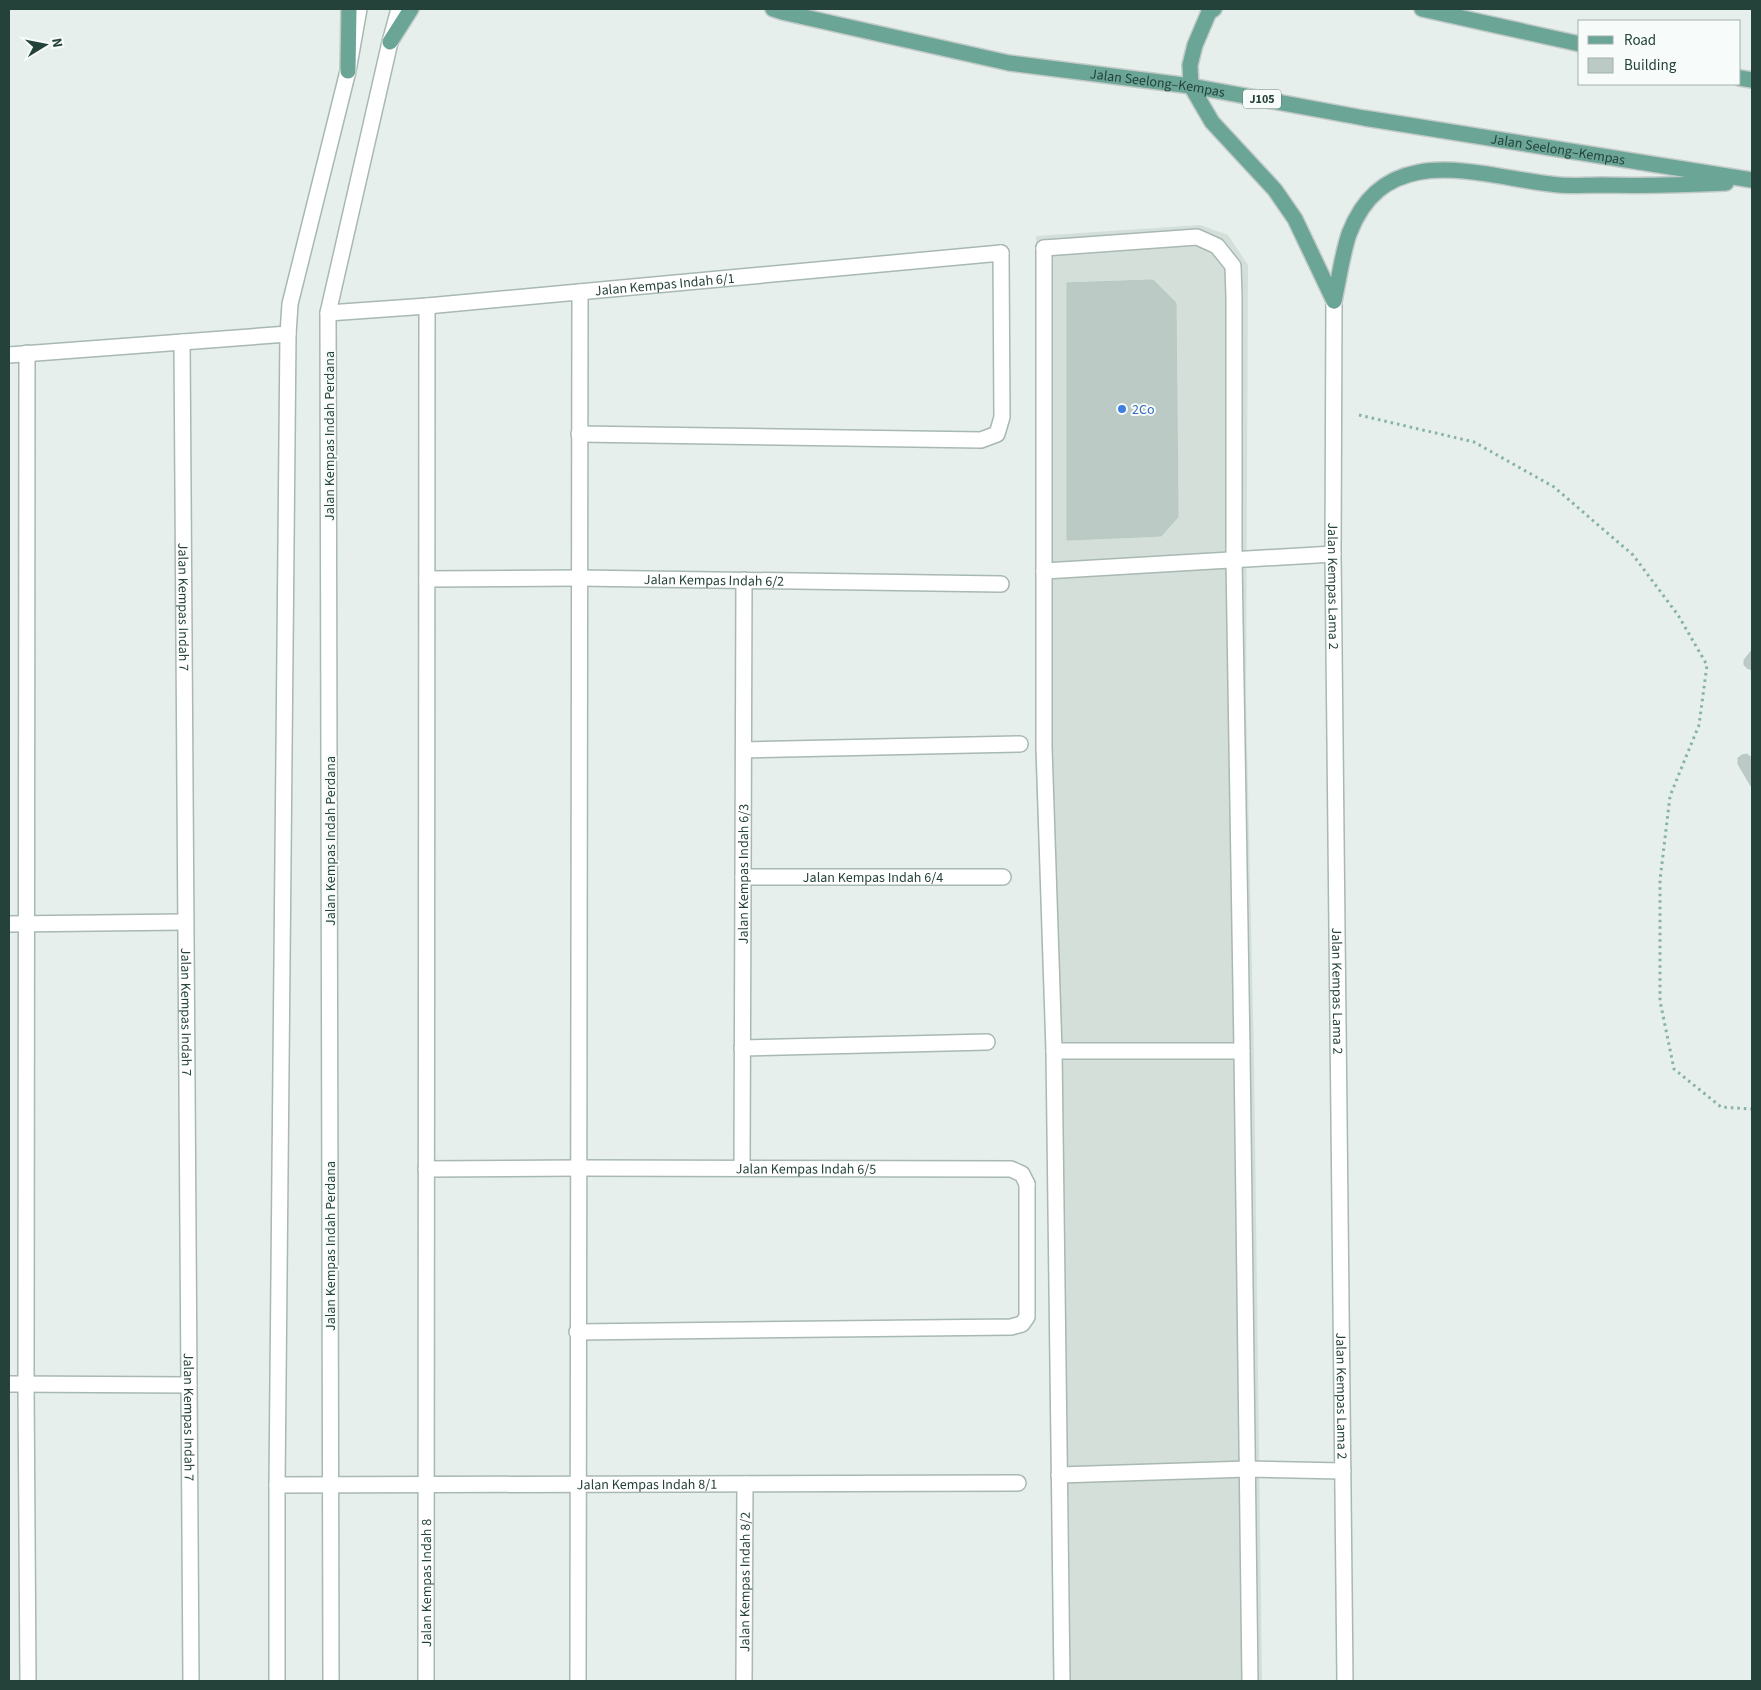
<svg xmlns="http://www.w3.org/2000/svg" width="1761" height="1690" font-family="'Source Sans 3',sans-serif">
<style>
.built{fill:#d4dfda}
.building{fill:#bbcac4;stroke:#b8c9c2}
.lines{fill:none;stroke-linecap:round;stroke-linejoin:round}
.service-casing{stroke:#a8b8b2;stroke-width:18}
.minor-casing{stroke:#a8b8b2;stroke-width:18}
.tertiary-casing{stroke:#a8b8b2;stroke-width:18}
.primary-casing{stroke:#c2cac8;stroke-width:18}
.path{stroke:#86b3a5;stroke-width:3;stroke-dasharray:2.5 4;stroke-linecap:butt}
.service{stroke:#fff;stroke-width:15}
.minor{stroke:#fff;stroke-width:15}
.tertiary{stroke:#fff;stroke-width:15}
.primary{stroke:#6aa596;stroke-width:15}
.shop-dot{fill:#3f7fe0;stroke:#f7fbf9;stroke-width:2}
.labels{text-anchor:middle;stroke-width:4;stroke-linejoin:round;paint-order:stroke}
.shield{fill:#f7fbf9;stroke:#637a73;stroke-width:1}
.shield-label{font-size:12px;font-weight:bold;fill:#24423a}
.street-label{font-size:14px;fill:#24423a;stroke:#f7fbf9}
.shop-label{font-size:14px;fill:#366cbe;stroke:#f7fbf9;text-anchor:start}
</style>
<rect width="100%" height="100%" fill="#e6efeb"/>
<path class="built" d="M 1200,225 L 1228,235 L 1248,265 L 1246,699 L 1254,1060 L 1262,1681 L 1053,1681 L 1046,1052 L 1035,751 L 1036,236 Z"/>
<g class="building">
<path d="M 1153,280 L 1176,303 L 1178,517 L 1161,536 L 1067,540 L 1067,283 Z"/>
<path d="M 1752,650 L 1752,670 L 1747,668 L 1744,665 L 1744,660 Z"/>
<path d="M 1747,754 L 1752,758 L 1752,788 L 1738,764 L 1738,758 L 1742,755 Z"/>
</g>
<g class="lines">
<g class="service-casing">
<g id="service">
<path d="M 1044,248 L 1044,747 L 1054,1051 L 1062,1681"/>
<path d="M 27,353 L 26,1384 L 28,1681"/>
<path d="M 579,434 L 981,440 L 997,434 L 1002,417 L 1001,253"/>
<path d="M 427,579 L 579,578"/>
<path d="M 744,750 L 1020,744"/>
<path d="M 9,924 L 185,922"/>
<path d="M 742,1048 L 987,1042"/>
<path d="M 1054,1051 L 1242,1051"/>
<path d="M 577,1332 L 1011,1327 L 1022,1324 L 1027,1317 L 1027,1184"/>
<path d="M 9,1384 L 189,1385"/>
<path d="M 578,1681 L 580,292"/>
</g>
</g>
<g class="minor-casing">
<g id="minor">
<path d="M 1044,248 L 1197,237 L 1217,246 L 1233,266 L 1234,297 L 1234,560 L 1242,1051 L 1250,1681"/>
<path id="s1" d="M 1334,301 L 1333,554 L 1345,1681"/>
<path id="s2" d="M 328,313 L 427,306 L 1001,253"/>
<path id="s3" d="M 182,342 L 191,1681"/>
<path d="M 9,355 L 288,334"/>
<path d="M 1044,571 L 1333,554"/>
<path id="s4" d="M 579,578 L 1001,584"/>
<path id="s5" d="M 743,877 L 1003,877"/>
<path id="s6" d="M 742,1168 L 744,580"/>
<path id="s7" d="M 426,1169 L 578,1168 L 1011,1169 L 1022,1174 L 1027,1184"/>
<path d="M 1059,1475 L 1248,1469 L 1343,1471"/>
<path id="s8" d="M 277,1485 L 1018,1483"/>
<path id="s9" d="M 426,1681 L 427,306"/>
<path id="s10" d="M 744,1681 L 745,1484"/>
</g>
</g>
<g class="tertiary-casing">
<g id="tertiary">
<path d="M 277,1681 L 277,1485 L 288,334 L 290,304 L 348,71 L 359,9"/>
<path d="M 331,1681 L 328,313 L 390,42 L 399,9"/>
</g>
</g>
<g class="primary-casing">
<g id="primary">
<path id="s11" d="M 773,9 L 782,12 L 1009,63 L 1191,86 L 1364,118 L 1752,180"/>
<path d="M 1214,9 L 1209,12 L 1195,45 L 1190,65 L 1191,86 L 1212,122 L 1275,190 L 1295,219 L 1334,301"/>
<path d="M 1422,9 L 1580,44"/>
<path d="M 390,42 L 411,9"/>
<path d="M 348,71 L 349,9"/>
<path d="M 1740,78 L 1752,80"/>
<path d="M 1334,301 C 1339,279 1342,255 1349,234 C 1386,136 1484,178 1559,185 C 1572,186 1587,185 1601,185 C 1642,186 1684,185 1726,183"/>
</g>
</g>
<path class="path" d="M 1359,415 L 1474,442 L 1554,487 L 1633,555 L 1678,615 L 1707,665 L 1699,725 L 1670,796 L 1660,880 L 1660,1001 L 1674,1069 L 1721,1107 L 1752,1109"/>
<use href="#service" class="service"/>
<use href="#minor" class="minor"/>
<use href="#tertiary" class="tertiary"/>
<use href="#primary" class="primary"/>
</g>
<circle class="shop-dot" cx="1122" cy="409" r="5"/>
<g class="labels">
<rect class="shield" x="1243" y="89.5" width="38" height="19" rx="4"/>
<g class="shield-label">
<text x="1262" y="103">J105</text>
</g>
<g class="street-label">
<text dy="5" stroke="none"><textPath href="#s11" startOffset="392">Jalan Seelong–Kempas</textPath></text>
<text dy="5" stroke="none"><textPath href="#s11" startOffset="798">Jalan Seelong–Kempas</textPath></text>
<text dy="5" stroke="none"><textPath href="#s2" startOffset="338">Jalan Kempas Indah 6/1</textPath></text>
<text transform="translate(329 436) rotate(-90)" y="5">Jalan Kempas Indah Perdana</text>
<text dy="5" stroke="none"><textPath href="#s4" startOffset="135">Jalan Kempas Indah 6/2</textPath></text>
<text dy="5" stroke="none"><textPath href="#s1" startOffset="285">Jalan Kempas Lama 2</textPath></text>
<text dy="5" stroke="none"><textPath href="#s3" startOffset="265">Jalan Kempas Indah 7</textPath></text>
<text transform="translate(330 841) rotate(-90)" y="5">Jalan Kempas Indah Perdana</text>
<text dy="5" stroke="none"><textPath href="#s6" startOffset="294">Jalan Kempas Indah 6/3</textPath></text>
<text dy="5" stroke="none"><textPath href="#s5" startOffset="130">Jalan Kempas Indah 6/4</textPath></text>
<text dy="5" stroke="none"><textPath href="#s1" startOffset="690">Jalan Kempas Lama 2</textPath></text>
<text dy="5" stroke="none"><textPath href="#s3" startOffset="670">Jalan Kempas Indah 7</textPath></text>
<text dy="5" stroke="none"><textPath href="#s7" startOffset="380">Jalan Kempas Indah 6/5</textPath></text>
<text transform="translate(330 1246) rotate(-90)" y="5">Jalan Kempas Indah Perdana</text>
<text dy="5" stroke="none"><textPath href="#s1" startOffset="1095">Jalan Kempas Lama 2</textPath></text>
<text dy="5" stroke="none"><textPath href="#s3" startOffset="1075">Jalan Kempas Indah 7</textPath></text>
<text dy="5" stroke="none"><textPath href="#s8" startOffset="370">Jalan Kempas Indah 8/1</textPath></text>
<text dy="5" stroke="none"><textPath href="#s10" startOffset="99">Jalan Kempas Indah 8/2</textPath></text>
<text dy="5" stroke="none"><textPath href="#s9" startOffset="98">Jalan Kempas Indah 8</textPath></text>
</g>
<g class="shop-label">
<text x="1132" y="414">2Co</text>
</g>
</g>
<rect width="1761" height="1690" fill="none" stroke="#24423a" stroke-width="20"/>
<rect x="1578" y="20" width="162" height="65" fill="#f7fbf9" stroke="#a3b1ad"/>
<rect x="1588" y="36" width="25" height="8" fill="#6aa596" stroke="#a3b1ad"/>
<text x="1624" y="45" font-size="15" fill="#24423a">Road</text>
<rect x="1588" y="58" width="25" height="15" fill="#bbcac4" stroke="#a3b1ad"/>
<text x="1624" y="70" font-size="15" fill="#24423a">Building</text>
<g transform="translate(45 45) rotate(80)" stroke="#f7fbf9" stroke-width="4" paint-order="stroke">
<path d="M0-4L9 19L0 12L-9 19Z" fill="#24423a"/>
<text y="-8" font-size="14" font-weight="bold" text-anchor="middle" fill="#24423a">N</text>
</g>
</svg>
